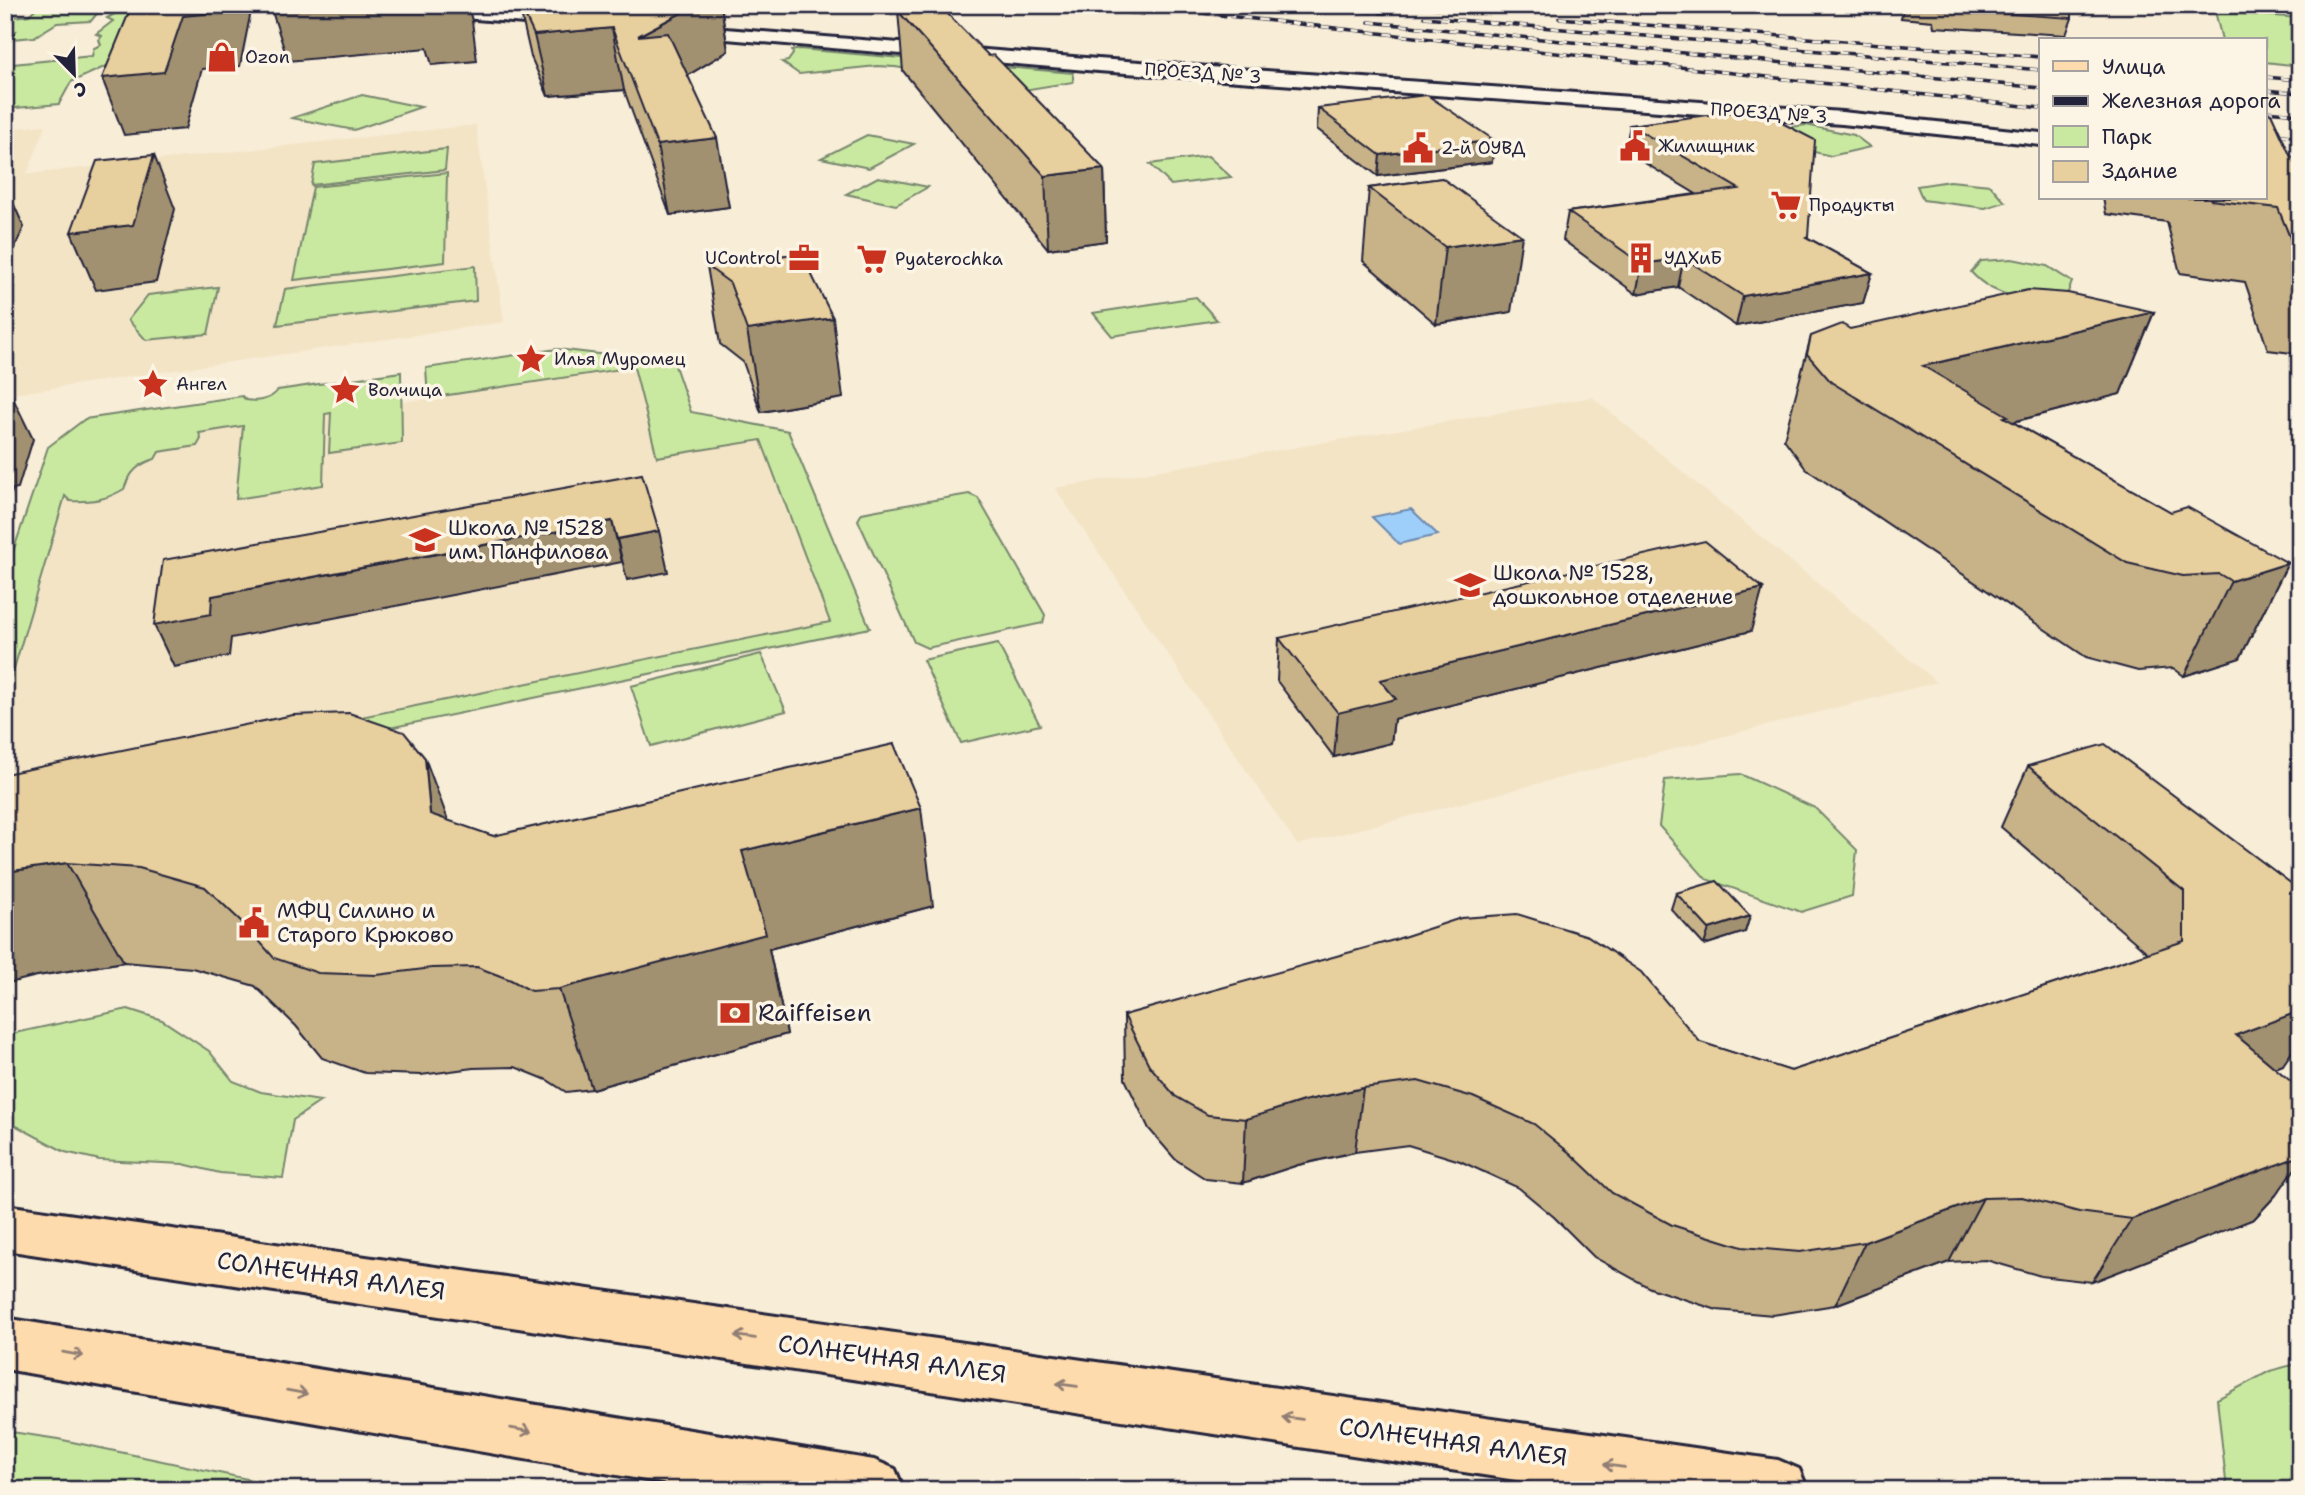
<svg xmlns="http://www.w3.org/2000/svg" width="2305" height="1495" font-family="'Shantell Sans',sans-serif">
<style>
.built{fill:#f3e4c6}
.green{fill:#cae9a0;stroke:#76866e;stroke-width:2}
.water{fill:#9ecefa;stroke:#6c89ae;stroke-width:2}
.lines{fill:none;stroke-linecap:round;stroke-linejoin:round}
.minor-casing{stroke:#22223b;stroke-width:6}
.primary-casing{stroke:#22223b;stroke-width:6}
.minor{fill:#fcf5e5;fill-rule:evenodd}
.primary{fill:#fedbac;fill-rule:evenodd}
.rail-casing{stroke:#22223b;stroke-width:3.5}
.rail{stroke:#fcf5e5;stroke-width:2.5;stroke-dasharray:8;stroke-linecap:butt}
.wall{fill:#c8b288;stroke:#22223b;stroke-width:2}
.shaded-wall{fill:#a2916f;stroke:#22223b;stroke-width:2}
.building{fill:#e8cf9e;stroke:#22223b;stroke-width:2}
.oneway{stroke:#907e74}
.labels{text-anchor:middle;stroke-width:7;stroke-linejoin:round;paint-order:stroke}
.far-poi-label{font-size:18px;fill:#22223b;stroke:#fcf5e5;text-anchor:start}
.far-street-label{font-size:18px;fill:#22223b;stroke:#fcf5e5}
.poi-label{font-size:21px;fill:#22223b;stroke:#fcf5e5;text-anchor:start}
.near-poi-label{font-size:24px;fill:#22223b;stroke:#fcf5e5;text-anchor:start}
.near-street-label{font-size:24px;fill:#22223b;stroke:#fcf5e5}
</style>
<rect width="100%" height="100%" fill="#f8edd7"/>
<filter id="ink" filterUnits="userSpaceOnUse"><feTurbulence type="fractalNoise" baseFrequency=".0143" numOctaves="2"/><feDisplacementMap in="SourceGraphic" scale="14" xChannelSelector="R" yChannelSelector="G"/><feConvolveMatrix kernelMatrix="1 2 1 2 8 2 1 2 1" color-interpolation-filters="sRGB"/></filter>
<g filter="url(#ink)">
<g class="built">
<path d="M 46,125 L 27,174 L 476,125 L 504,322 L 5,395 L 5,129 Z"/>
<path d="M 635,367 L 657,457 L 761,440 L 830,622 L 5,789 L 5,699 L 78,451 Z"/>
<path d="M 1592,397 L 1937,682 L 1297,845 L 1055,488 Z"/>
</g>
<g class="green">
<path d="M 39,5 L 104,5 L 91,21 L 57,23 L 34,37 L 11,39 L 16,31 L 5,32 L 5,18 L 29,15 Z"/>
<path d="M 117,5 L 215,5 L 111,64 L 71,82 L 59,104 L 5,109 L 5,79 L 13,64 L 92,56 L 94,48 L 101,45 L 99,40 L 102,36 L 96,34 L 113,21 L 107,18 L 120,11 Z"/>
<path d="M 2215,11 L 2300,18 L 2300,66 L 2265,62 L 2265,40 L 2222,40 Z"/>
<path d="M 799,49 L 1073,73 L 1073,82 L 993,95 L 914,70 L 895,67 L 877,66 L 799,74 L 782,62 L 788,61 L 793,54 L 792,51 Z"/>
<path d="M 362,95 L 421,107 L 354,130 L 292,118 Z"/>
<path d="M 1806,125 L 1854,135 L 1870,147 L 1831,156 L 1785,145 L 1776,129 Z"/>
<path d="M 867,135 L 914,144 L 869,168 L 821,158 Z"/>
<path d="M 447,149 L 445,170 L 311,185 L 315,164 Z"/>
<path d="M 1208,156 L 1231,177 L 1171,185 L 1150,164 Z"/>
<path d="M 447,173 L 445,262 L 294,280 L 313,187 Z"/>
<path d="M 878,177 L 928,187 L 896,205 L 846,194 Z"/>
<path d="M 1950,181 L 1990,185 L 2005,202 L 1985,208 L 1923,200 L 1917,186 Z"/>
<path d="M 2012,259 L 2047,266 L 2072,282 L 2066,297 C 2029,299 1997,301 1971,272 L 1981,261 Z"/>
<path d="M 475,266 L 476,301 L 277,325 L 285,289 Z"/>
<path d="M 218,287 L 208,334 L 146,340 L 128,320 L 148,295 Z"/>
<path d="M 1196,297 L 1217,320 L 1112,336 L 1093,313 Z"/>
<path d="M 557,349 L 674,363 L 691,412 L 788,431 L 870,628 L 5,808 L 5,789 L 830,622 L 761,440 L 657,457 L 634,367 L 428,398 L 426,368 Z"/>
<path d="M 401,372 L 402,443 L 329,453 L 331,413 L 325,414 L 323,485 L 236,499 L 243,426 L 199,433 L 201,439 L 197,446 L 159,452 L 155,459 C 138,464 130,472 124,489 C 106,500 91,502 70,501 L 65,496 L 5,699 L 5,576 L 48,447 L 85,419 L 242,396 L 246,400 C 257,402 271,400 278,390 Z"/>
<path d="M 969,494 L 978,498 L 1045,615 L 1043,623 L 927,648 L 914,642 L 858,520 L 862,513 L 877,510 Z"/>
<path d="M 998,644 L 1040,725 L 961,743 L 923,660 Z"/>
<path d="M 761,654 L 786,711 L 651,746 L 631,686 Z"/>
<path d="M 1740,774 L 1815,808 L 1857,850 L 1852,896 L 1801,912 L 1706,879 L 1659,826 L 1665,780 Z"/>
<path d="M 128,1009 L 162,1020 L 209,1051 L 233,1081 L 261,1092 L 321,1101 L 293,1120 L 283,1178 L 220,1173 L 183,1164 L 100,1160 L 65,1152 L 13,1124 L 5,1125 L 5,1035 Z"/>
<path d="M 2300,1363 L 2300,1490 L 2227,1490 L 2217,1399 L 2270,1371 Z"/>
<path d="M 5,1431 L 58,1439 L 300,1490 L 5,1490 Z"/>
</g>
<path class="water" d="M 1411,509 L 1438,535 L 1399,544 L 1372,517 Z"/>
<g class="lines">
<g class="minor-casing">
<g id="minor">
<path d="M 358,5 L 431,5 L 573,17 L 582,22 L 573,27 L 366,10 Z"/>
<path d="M 675,25 L 1098,59 L 1842,112 L 2041,133 L 2041,145 L 1842,124 L 1098,71 L 669,34 L 666,30 Z"/>
</g>
</g>
<g class="primary-casing">
<g id="primary">
<path d="M 5,1205 L 1778,1460 L 1799,1469 L 1808,1490 L 1582,1490 L 5,1250 Z"/>
<path d="M 5,1318 L 874,1460 L 895,1469 L 904,1490 L 703,1490 L 5,1369 Z"/>
</g>
</g>
<use href="#minor" class="minor"/>
<use href="#primary" class="primary"/>
<g class="rail-casing">
<g id="rail">
<path d="M 1056,5 L 1143,14"/>
<path d="M 1131,5 L 2041,108"/>
<path d="M 1291,5 L 1385,13"/>
<path d="M 1402,5 L 1441,8"/>
<path d="M 1424,17 L 2041,70"/>
<path d="M 1559,18 L 2041,57"/>
<path d="M 1369,22 L 2041,88"/>
<path d="M 2265,77 L 2300,80"/>
<path d="M 2265,90 L 2300,93"/>
<path d="M 2265,111 L 2300,114"/>
<path d="M 2265,133 L 2300,137"/>
</g>
</g>
<use href="#rail" class="rail"/>
</g>
<g class="wall">
<path d="M 519,5 L 721,5 L 728,51 L 687,76 L 729,207 L 670,215 L 624,90 L 548,96 L 531,57 Z"/>
<path d="M 1700,5 L 1773,5 L 1772,10 L 1738,9 Z"/>
<path d="M 1904,5 L 2072,5 L 2072,18 L 2066,35 L 1934,27 L 1933,21 L 1901,18 Z"/>
<path d="M 898,11 L 989,56 L 1104,169 L 1106,241 L 1048,249 L 903,71 Z"/>
<path d="M 1318,108 L 1494,140 L 1492,162 L 1378,176 L 1317,129 Z"/>
<path d="M 1755,109 L 1808,238 L 1872,273 L 1863,303 L 1736,326 L 1678,287 L 1636,294 L 1563,240 L 1568,212 L 1696,194 L 1625,151 L 1630,125 Z"/>
<path d="M 2291,157 L 2300,158 L 2300,354 L 2268,350 L 2245,282 L 2180,273 L 2167,222 L 2106,214 L 2103,198 L 2265,198 Z"/>
<path d="M 1442,178 L 1511,312 L 1436,324 L 1363,261 L 1369,188 Z"/>
<path d="M 801,253 L 843,398 L 761,412 L 743,362 L 720,344 L 707,266 Z"/>
<path d="M 2154,312 L 2120,394 L 2013,422 L 2171,512 L 2288,563 L 2240,658 L 2184,676 L 2173,668 L 2138,671 L 2086,657 L 1806,469 L 1784,439 L 1811,336 L 1850,329 Z"/>
<path d="M 1751,631 L 1394,719 L 1391,743 L 1334,757 L 1277,681 L 1279,638 Z"/>
<path d="M 2028,766 L 2291,895 L 2283,1065 L 2275,1068 L 2276,1195 L 2254,1219 L 2092,1282 L 2041,1276 L 1986,1260 L 1949,1262 L 1835,1305 L 1773,1315 L 1717,1310 L 1650,1288 L 1594,1257 L 1554,1217 L 1519,1188 L 1460,1161 L 1408,1145 L 1355,1152 L 1298,1165 L 1243,1183 L 1206,1179 L 1175,1159 L 1149,1129 L 1125,1079 L 1124,1015 L 1700,1042 L 1791,1071 L 2148,953 L 2001,827 Z"/>
<path d="M 5,774 L 448,821 L 493,836 L 933,906 L 769,949 L 787,1034 L 592,1089 L 566,1092 L 547,1080 L 515,1067 L 473,1068 L 421,1075 L 365,1073 L 322,1058 L 296,1026 L 255,986 L 192,968 L 124,962 L 37,976 Z"/>
<path d="M 1676,893 L 1750,916 L 1745,932 L 1704,945 L 1671,909 Z"/>
</g>
<g class="shaded-wall">
<path d="M 224,5 L 250,5 L 251,11 L 240,66 L 202,69 L 185,129 L 124,135 L 102,78 L 183,16 Z"/>
<path d="M 270,5 L 468,5 L 472,21 L 477,61 L 432,65 L 427,48 L 288,61 Z"/>
<path d="M 696,5 L 721,5 L 728,51 L 650,98 L 638,36 Z"/>
<path d="M 612,28 L 624,90 L 548,96 L 534,35 Z"/>
<path d="M 717,138 L 729,207 L 670,215 L 657,145 Z"/>
<path d="M 1494,140 L 1492,162 L 1378,176 L 1380,155 Z"/>
<path d="M 154,155 L 175,209 L 156,282 L 96,290 L 71,232 Z"/>
<path d="M 1104,169 L 1106,241 L 1048,249 L 1045,176 Z"/>
<path d="M 5,185 L 24,227 L 5,269 Z"/>
<path d="M 1522,236 L 1511,312 L 1436,324 L 1445,247 Z"/>
<path d="M 1684,258 L 1678,287 L 1636,294 L 1642,264 Z"/>
<path d="M 1872,273 L 1863,303 L 1736,326 L 1743,296 Z"/>
<path d="M 2154,312 L 2120,394 L 2005,424 L 1923,366 Z"/>
<path d="M 833,318 L 843,398 L 761,412 L 747,330 Z"/>
<path d="M 5,382 L 33,439 L 18,488 L 13,489 L 10,497 L 5,498 Z"/>
<path d="M 612,521 L 622,562 L 231,638 L 229,656 L 174,667 L 154,625 L 212,596 Z"/>
<path d="M 659,531 L 668,572 L 627,580 L 617,539 Z"/>
<path d="M 2288,563 L 2240,658 L 2184,676 L 2231,581 Z"/>
<path d="M 1763,588 L 1751,631 L 1394,719 L 1391,743 L 1334,757 L 1338,713 L 1380,680 Z"/>
<path d="M 425,758 L 461,855 L 430,814 Z"/>
<path d="M 921,808 L 933,906 L 769,949 L 787,1034 L 592,1089 L 559,989 L 742,851 Z"/>
<path d="M 67,863 L 124,962 L 37,976 L 5,984 L 5,872 Z"/>
<path d="M 1750,916 L 1745,932 L 1704,945 L 1709,929 Z"/>
<path d="M 2300,1011 L 2300,1040 L 2283,1065 L 2196,1098 L 2236,1035 Z"/>
<path d="M 1363,1088 L 1355,1152 L 1298,1165 L 1243,1183 L 1246,1119 L 1303,1101 Z"/>
<path d="M 2300,1156 L 2300,1162 L 2276,1195 L 2254,1219 L 2092,1282 L 2132,1219 Z"/>
<path d="M 1983,1198 L 1949,1262 L 1835,1305 L 1865,1242 Z"/>
</g>
<g class="building">
<path d="M 132,5 L 224,5 L 222,12 L 183,16 L 164,72 L 102,78 Z"/>
<path d="M 520,5 L 696,5 L 638,36 L 668,33 L 717,138 L 657,145 L 612,28 L 534,35 Z"/>
<path d="M 905,5 L 939,5 L 989,56 L 994,55 L 1104,169 L 1045,176 L 898,11 Z"/>
<path d="M 1938,5 L 2072,5 L 2072,18 L 1938,9 Z"/>
<path d="M 1427,95 L 1494,140 L 1380,155 L 1318,108 Z"/>
<path d="M 1755,109 L 1815,140 L 1808,236 L 1806,237 L 1872,273 L 1743,296 L 1684,258 L 1642,264 L 1568,212 L 1739,189 L 1630,125 Z"/>
<path d="M 2265,112 L 2271,113 L 2291,157 L 2300,158 L 2300,262 L 2278,208 L 2211,200 L 2210,198 L 2265,198 Z"/>
<path d="M 154,155 L 133,225 L 71,232 L 97,161 Z"/>
<path d="M 1442,178 L 1522,236 L 1445,247 L 1369,188 Z"/>
<path d="M 801,253 L 833,318 L 747,330 L 730,283 L 707,266 Z"/>
<path d="M 2028,290 L 2068,293 L 2154,312 L 1923,366 L 2008,416 L 2004,417 L 2171,512 L 2187,507 L 2288,563 L 2231,581 L 2219,574 L 2183,576 L 2127,563 L 1831,382 L 1807,354 L 1811,336 L 1842,324 L 1850,329 Z"/>
<path d="M 642,474 L 659,531 L 617,539 L 612,521 L 212,596 L 211,614 L 154,625 L 163,560 Z"/>
<path d="M 1705,541 L 1763,588 L 1380,680 L 1396,699 L 1338,713 L 1279,638 Z"/>
<path d="M 349,713 L 404,732 L 425,758 L 430,814 L 493,836 L 894,744 L 921,808 L 742,851 L 766,934 L 559,989 L 531,991 L 511,980 L 477,967 L 432,968 L 377,975 L 318,973 L 274,958 L 246,926 L 205,887 L 139,868 L 67,863 L 5,872 L 5,774 L 293,715 Z"/>
<path d="M 2105,744 L 2296,887 L 2289,893 L 2300,902 L 2300,1011 L 2236,1035 L 2300,1089 L 2300,1156 L 2132,1219 L 2079,1212 L 2022,1197 L 1983,1198 L 1865,1242 L 1800,1252 L 1742,1247 L 1672,1225 L 1612,1193 L 1571,1154 L 1534,1124 L 1473,1097 L 1418,1081 L 1363,1088 L 1303,1101 L 1246,1119 L 1208,1115 L 1175,1096 L 1149,1065 L 1124,1015 L 1394,940 L 1461,918 L 1517,914 L 1588,936 L 1641,972 L 1700,1042 L 1791,1071 L 2184,941 L 2184,891 L 2028,766 Z"/>
<path d="M 1717,881 L 1750,916 L 1709,929 L 1676,893 Z"/>
</g>
<defs><path id="oneway-shaft" d="M-6 0H5M1.5-3L5.5 0L1.5 3" fill="none" stroke-width="1.6" stroke-linecap="round" stroke-linejoin="round" transform="scale(1.75)"/></defs>
<g class="oneway">
<use href="#oneway-shaft" transform="translate(745 1337) rotate(-172)"/>
<use href="#oneway-shaft" transform="translate(73 1354) rotate(10)"/>
<use href="#oneway-shaft" transform="translate(1067 1385) rotate(-172)"/>
<use href="#oneway-shaft" transform="translate(297 1392) rotate(10)"/>
<use href="#oneway-shaft" transform="translate(1292 1418) rotate(-172)"/>
<use href="#oneway-shaft" transform="translate(521 1430) rotate(10)"/>
<use href="#oneway-shaft" transform="translate(1614 1466) rotate(-172)"/>
</g>
</g>
<defs>
<g id="shop-bare" transform="scale(2.415)"><path d="M-5-2.5h2.3a2.7 3.5 0 0 1 5.4 0H5L5.5 6h-11ZM-1.5-2.5h3a1.5 2.3 0 0 0-3 0Z" fill="#c8321e" stroke="#fcf5e5" stroke-width="2.5" paint-order="stroke"/></g>
<g id="civic-bare" transform="scale(2.415)"><path d="M-.6-6.5H3V-4.5H.6V-3L4-1V1h2V6H-6V1h2V-1L-.6-3ZM-1.2 2.5V6h2.4V2.5Z" fill="#c8321e" stroke="#fcf5e5" stroke-width="2.5" paint-order="stroke"/></g>
<g id="supermarket-bare" transform="scale(2.415)"><path d="M-6-5.5h2.5l.6 2H6L4.5 2H-2.5L-4.4-4H-6ZM-1.5 3.2a1.3 1.3 0 1 0 .1 0ZM3 3.2a1.3 1.3 0 1 0 .1 0Z" fill="#c8321e" stroke="#fcf5e5" stroke-width="2.5" paint-order="stroke"/></g>
<g id="office-bare" transform="scale(2.415)"><path d="M-6-3h4V-5.5h4V-3h4V5H-6ZM-1-4.5V-3h2v-1.5ZM-6 0V1H6V0Z" fill="#c8321e" stroke="#fcf5e5" stroke-width="2.5" paint-order="stroke"/></g>
<g id="building-bare" transform="scale(2.415)"><path d="M-4-6H4V6H1V3H-1V6H-4ZM-2.5-4.3h1.7v1.8h-1.7ZM.8-4.3h1.7v1.8H.8ZM-2.5-1h1.7V.8h-1.7ZM.8-1h1.7V.8H.8Z" fill="#c8321e" stroke="#fcf5e5" stroke-width="2.5" paint-order="stroke"/></g>
<g id="sight-bare" transform="scale(2.415)"><path d="M0-6L1.8-2.2L6-1.7L2.9 1.2L3.7 5.4L0 3.3L-3.7 5.4L-2.9 1.2L-6-1.7L-1.8-2.2Z" fill="#c8321e" stroke="#fcf5e5" stroke-width="2.5" paint-order="stroke"/></g>
<g id="school-bare" transform="scale(2.415)"><path d="M0-5L7-2L0 1L-7-2ZM-4 1L0 2.5L4 1V4Q0 6-4 4Z" fill="#c8321e" stroke="#fcf5e5" stroke-width="2.5" paint-order="stroke"/></g>
<g id="bank-bare" transform="scale(2.415)"><path d="M-6-4H6V4H-6ZM0-2.3a2.3 2.3 0 1 0 0 4.6a2.3 2.3 0 1 0 0-4.6Z" fill="#c8321e" stroke="#fcf5e5" stroke-width="2.5" paint-order="stroke"/></g>
</defs>
<g fill-rule="evenodd">
<use href="#shop-bare" x="222" y="57"/>
<use href="#civic-bare" x="1635" y="146"/>
<use href="#civic-bare" x="1418" y="148"/>
<use href="#supermarket-bare" x="1786" y="205"/>
<use href="#office-bare" x="804" y="258"/>
<use href="#building-bare" x="1641" y="258"/>
<use href="#supermarket-bare" x="872" y="259"/>
<use href="#sight-bare" x="531" y="359"/>
<use href="#sight-bare" x="153" y="384"/>
<use href="#sight-bare" x="345" y="390"/>
<use href="#school-bare" x="425" y="540"/>
<use href="#school-bare" x="1470" y="585"/>
<use href="#civic-bare" x="254" y="923"/>
<use href="#bank-bare" x="735" y="1013"/>
</g>
<g class="labels">
<g class="far-poi-label">
<text x="245" y="63">Ozon</text>
<text x="1658" y="152">Жилищник</text>
<text x="1441" y="154">2-й ОУВД</text>
<text x="1809" y="211">Продукты</text>
<text x="781" y="264" text-anchor="end">UControl</text>
<text x="1664" y="264">УДХиБ</text>
<text x="895" y="265">Pyaterochka</text>
<text x="554" y="365">Илья Муромец</text>
<text x="176" y="390">Ангел</text>
<text x="368" y="396">Волчица</text>
</g>
<g class="far-street-label">
<text transform="translate(1203 73) rotate(4)" y="6">ПРОЕЗД № 3</text>
<text transform="translate(1769 113) rotate(4)" y="6">ПРОЕЗД № 3</text>
</g>
<g class="poi-label">
<text x="448" y="535">Школа № 1528<tspan x="448" dy="24">им. Панфилова</tspan></text>
<text x="1493" y="580">Школа № 1528,<tspan x="1493" dy="24">дошкольное отделение</tspan></text>
<text x="277" y="918">МФЦ Силино и<tspan x="277" dy="24">Старого Крюково</tspan></text>
</g>
<g class="near-poi-label">
<text x="758" y="1021">Raiffeisen</text>
</g>
<g class="near-street-label">
<text transform="translate(331 1276) rotate(8)" y="8">СОЛНЕЧНАЯ АЛЛЕЯ</text>
<text transform="translate(892 1359) rotate(8)" y="8">СОЛНЕЧНАЯ АЛЛЕЯ</text>
<text transform="translate(1453 1442) rotate(8)" y="8">СОЛНЕЧНАЯ АЛЛЕЯ</text>
</g>
</g>
<rect width="2305" height="1495" fill="none" stroke="#fcf5e5" stroke-width="28"/>
<rect x="14" y="14" width="2277" height="1467" fill="none" stroke="#22223b" stroke-width="2.5" filter="url(#ink)"/>
<rect x="2039" y="38" width="228" height="161" fill="#fcf5e5" stroke="#a5a1a1" stroke-width="2"/>
<rect x="2053" y="61" width="35" height="10" fill="#fedbac" stroke="#a5a1a1" stroke-width="2"/>
<text x="2102" y="74" font-size="21" fill="#22223b">Улица</text>
<rect x="2053" y="96" width="35" height="10" fill="#22223b" stroke="#a5a1a1" stroke-width="2"/>
<text x="2102" y="108" font-size="21" fill="#22223b">Железная дорога</text>
<rect x="2053" y="126" width="35" height="21" fill="#cae9a0" stroke="#a5a1a1" stroke-width="2"/>
<text x="2102" y="144" font-size="21" fill="#22223b">Парк</text>
<rect x="2053" y="161" width="35" height="21" fill="#e8cf9e" stroke="#a5a1a1" stroke-width="2"/>
<text x="2102" y="178" font-size="21" fill="#22223b">Здание</text>
<g transform="translate(74 74) rotate(157)" stroke="#fcf5e5" stroke-width="5" paint-order="stroke">
<path d="M0-5L12 26L0 18L-12 26Z" fill="#22223b"/>
<text y="-10" font-size="19" font-weight="bold" text-anchor="middle" fill="#22223b">С</text>
</g>
</svg>
